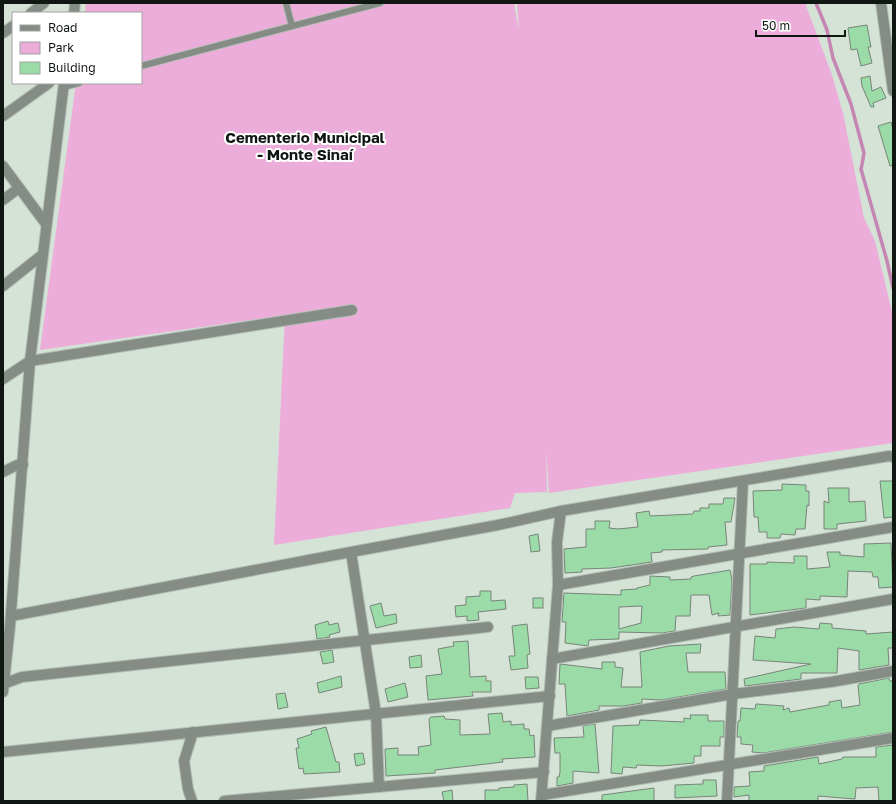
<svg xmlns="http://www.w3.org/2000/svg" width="896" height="804" font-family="'Golos Text',sans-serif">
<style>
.green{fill:#edadda}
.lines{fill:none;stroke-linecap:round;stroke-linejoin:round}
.stream{stroke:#c686b3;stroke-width:3.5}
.building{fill:#9bdba7;stroke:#778579;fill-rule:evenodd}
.lane-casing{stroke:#b1beb3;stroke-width:8}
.street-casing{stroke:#b1beb3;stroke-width:12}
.lane{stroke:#858c86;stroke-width:6}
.street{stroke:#858c86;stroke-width:10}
.labels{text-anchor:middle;stroke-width:4;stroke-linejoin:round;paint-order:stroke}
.quarter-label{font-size:15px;font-weight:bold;fill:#101611;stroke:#fff}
</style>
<rect width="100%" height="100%" fill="#d4e3d6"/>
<path class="green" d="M 86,3 L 514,3 L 519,32 L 517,3 L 805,3 L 831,72 L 843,113 L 864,218 L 875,241 L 893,316 L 893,443 L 549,493 L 546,448 L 547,492 L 515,493 L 510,508 L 274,545 L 285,315 L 40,350 L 76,83 L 141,83 L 141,13 L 85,13 Z"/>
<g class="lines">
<g class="stream">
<path d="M 816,3 L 827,30 L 833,58 L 851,104 L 864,153 L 861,170"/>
<path d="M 861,169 L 887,261 L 893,288"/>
</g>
</g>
<g class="building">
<path d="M 867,25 L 871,47 L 868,47 L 872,63 L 861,66 L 857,49 L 851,50 L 848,28 Z"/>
<path d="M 870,76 L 872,91 L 881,87 L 886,98 L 873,103 L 874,107 L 871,107 L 862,86 L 861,78 Z"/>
<path d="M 891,122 L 893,130 L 893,165 L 890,166 L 878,126 Z"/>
<path d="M 880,481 L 893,481 L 893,517 L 884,518 Z"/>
<path d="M 782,484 L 806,485 L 806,491 L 809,491 L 809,506 L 807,505 L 805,529 L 796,529 L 795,535 L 781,534 L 780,538 L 767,538 L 767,532 L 759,532 L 758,517 L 754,517 L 753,491 L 782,490 Z"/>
<path d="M 828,488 L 849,488 L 849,502 L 865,501 L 866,521 L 837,524 L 837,529 L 824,529 L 824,501 L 829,503 Z"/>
<path d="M 724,498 L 735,498 L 731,522 L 725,522 L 727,545 L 708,547 L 708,549 L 662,550 L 662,552 L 651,553 L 652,562 L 611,568 L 582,569 L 582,572 L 565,573 L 564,549 L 586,547 L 586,529 L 595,529 L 595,521 L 610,521 L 609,528 L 618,529 L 638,527 L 636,513 L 649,511 L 650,516 L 693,514 L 694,511 L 700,511 L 700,508 L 709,508 L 709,504 L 723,504 Z"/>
<path d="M 538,534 L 540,551 L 531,552 L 529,536 Z"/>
<path d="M 891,543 L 893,587 L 879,588 L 878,577 L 873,577 L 872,572 L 848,571 L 847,597 L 820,596 L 820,600 L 806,599 L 806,608 L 750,615 L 750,564 L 767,564 L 767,562 L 794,563 L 794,556 L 807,556 L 807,569 L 830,567 L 827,552 L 840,552 L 840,555 L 864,557 L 864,544 Z"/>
<path d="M 730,570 L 732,580 L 730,615 L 718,616 L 719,613 L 712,615 L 709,595 L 691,595 L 690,616 L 676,616 L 675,631 L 662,633 L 619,632 L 619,639 L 589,640 L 588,646 L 565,643 L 566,622 L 562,622 L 564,593 L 621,595 L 621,590 L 637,589 L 637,588 L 650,585 L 650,576 L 670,577 L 670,580 L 691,579 L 691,577 L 694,576 ZM 642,606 L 641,623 L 619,629 L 619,607 Z"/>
<path d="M 480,591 L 491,591 L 491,601 L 505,600 L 506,609 L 478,612 L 479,620 L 467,621 L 467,616 L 456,617 L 455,606 L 466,605 L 466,597 L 480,596 Z"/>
<rect x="533" y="598" width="10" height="10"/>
<path d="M 381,603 L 384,616 L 396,614 L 397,623 L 376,628 L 370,606 Z"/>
<path d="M 328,621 L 329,625 L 338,623 L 340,632 L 329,635 L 330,637 L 317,639 L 315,625 Z"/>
<path d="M 820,623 L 832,624 L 832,628 L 866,631 L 866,634 L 893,632 L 893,648 L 888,648 L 889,665 L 859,670 L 859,651 L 838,648 L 837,673 L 801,673 L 801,679 L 745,686 L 744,679 L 811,664 L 753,660 L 755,636 L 775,638 L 776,629 L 794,627 L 819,629 Z"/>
<path d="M 527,624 L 530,654 L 527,655 L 528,668 L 511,670 L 509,656 L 515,656 L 512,626 Z"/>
<path d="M 468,641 L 470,677 L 486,676 L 486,681 L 491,681 L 491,692 L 472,692 L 473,696 L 428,700 L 426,676 L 442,674 L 438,649 L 454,646 L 453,642 Z"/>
<path d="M 701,644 L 700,653 L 686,653 L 688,672 L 725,672 L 726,689 L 661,700 L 642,699 L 642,703 L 623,706 L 599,706 L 599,710 L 567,716 L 565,684 L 559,684 L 560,664 L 602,669 L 602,662 L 615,662 L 615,667 L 623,668 L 621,687 L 642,687 L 640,652 L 669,646 Z"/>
<path d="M 332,650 L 334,662 L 323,664 L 320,652 Z"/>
<path d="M 421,655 L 422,667 L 410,668 L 409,657 Z"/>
<path d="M 341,676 L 342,687 L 319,693 L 317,683 Z"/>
<path d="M 525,677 L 538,677 L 539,688 L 526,689 Z"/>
<path d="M 889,678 L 890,681 L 893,681 L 893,732 L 763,753 L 752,752 L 753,745 L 741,744 L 741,737 L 737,737 L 738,721 L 740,721 L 741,708 L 755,709 L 756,704 L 784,706 L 783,710 L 789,708 L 790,712 L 829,705 L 829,702 L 841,700 L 842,708 L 860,705 L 858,686 L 859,684 Z"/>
<path d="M 405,683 L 408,697 L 388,702 L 385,689 Z"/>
<path d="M 285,693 L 288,707 L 278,709 L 276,694 Z"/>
<path d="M 502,713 L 503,722 L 511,721 L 511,725 L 524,724 L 524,729 L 529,729 L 530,736 L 534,735 L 535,757 L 502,759 L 503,762 L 435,770 L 435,773 L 386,776 L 385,749 L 398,748 L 398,755 L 419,755 L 418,747 L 431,745 L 429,719 L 431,717 L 444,716 L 445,719 L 460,720 L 460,735 L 490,734 L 488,714 Z"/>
<path d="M 690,715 L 708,715 L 708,721 L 724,721 L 724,737 L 720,737 L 720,746 L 701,746 L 701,756 L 694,756 L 694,763 L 662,766 L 637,765 L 636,768 L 623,767 L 622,774 L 611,773 L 613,726 L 639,725 L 640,720 L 684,722 L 684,718 L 691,719 Z"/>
<path d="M 595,724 L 599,773 L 573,771 L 573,783 L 557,786 L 557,777 L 559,777 L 560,772 L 560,753 L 555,753 L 554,738 L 584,737 L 583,726 Z"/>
<path d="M 326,727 L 336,762 L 339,762 L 340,772 L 304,774 L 303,768 L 299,769 L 296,748 L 299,748 L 297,739 L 312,734 L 311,731 Z"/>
<path d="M 893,745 L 893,801 L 879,801 L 878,787 L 856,788 L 855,799 L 818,796 L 818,801 L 749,801 L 749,795 L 734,797 L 734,787 L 750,786 L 749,772 L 764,771 L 764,766 L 818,757 L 819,764 L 842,759 L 843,757 L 876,757 L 876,747 Z"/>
<path d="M 363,753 L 365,764 L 356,766 L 354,754 Z"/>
<path d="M 703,780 L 716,780 L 717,796 L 675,798 L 675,785 L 703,784 Z"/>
<path d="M 527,784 L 528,801 L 485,801 L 485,790 L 499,790 L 499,788 L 514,787 L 514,785 Z"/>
<path d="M 654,788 L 654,801 L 602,801 L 602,795 Z"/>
<path d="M 452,790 L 453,801 L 444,801 L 442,792 Z"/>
</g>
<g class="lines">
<g class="lane-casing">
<g id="lane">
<path d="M 286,3 L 292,26"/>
<path d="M 141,66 L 380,3"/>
<path d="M 64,87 L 79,83"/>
</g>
</g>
<g class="street-casing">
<g id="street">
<path d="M 881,3 L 893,91"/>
<path d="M 31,13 L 44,3"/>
<path d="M 74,13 L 75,3"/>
<path d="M 3,33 L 13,26"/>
<path d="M 3,116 L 49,83"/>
<path d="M 3,166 L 46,224"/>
<path d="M 3,200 L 19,188"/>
<path d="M 3,286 L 42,255"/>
<path d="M 3,379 L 30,361 L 352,310"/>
<path d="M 3,472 L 17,465 L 23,465"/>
<path d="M 558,585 L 893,527"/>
<path d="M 11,616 L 351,552"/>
<path d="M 552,659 L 893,599"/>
<path d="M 3,684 L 22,677 L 488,627"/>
<path d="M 3,692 L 10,626 L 30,361 L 64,83"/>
<path d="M 547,726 L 733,694 L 831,682 L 893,671"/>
<path d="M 3,752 L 550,696"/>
<path d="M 379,787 L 376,714 L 351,552 L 498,525 L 561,511 L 889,456 L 893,457"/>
<path d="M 542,795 L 893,738"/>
<path d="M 192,801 L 188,789 L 184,761 L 193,732"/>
<path d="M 224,801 L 544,772"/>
<path d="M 541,801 L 558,585 L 557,542 L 561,511"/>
<path d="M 727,801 L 743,481"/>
</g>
</g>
<use href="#lane" class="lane"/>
<use href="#street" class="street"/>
</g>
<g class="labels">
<g class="quarter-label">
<text x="305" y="143">Cementerio Municipal<tspan x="305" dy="17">- Monte Sinaí</tspan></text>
</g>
</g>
<rect width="896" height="804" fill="none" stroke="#101611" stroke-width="8"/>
<rect x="12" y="12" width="130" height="72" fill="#ffffff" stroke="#9fa2a0"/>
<rect x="20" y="25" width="20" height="6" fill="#858c86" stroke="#9fa2a0"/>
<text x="48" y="32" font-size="12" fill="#101611">Road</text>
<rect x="20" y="42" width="20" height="12" fill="#edadda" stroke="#9fa2a0"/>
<text x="48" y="52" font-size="12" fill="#101611">Park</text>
<rect x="20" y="62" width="20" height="12" fill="#9bdba7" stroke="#9fa2a0"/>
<text x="48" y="72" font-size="12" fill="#101611">Building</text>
<path d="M756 30v6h89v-6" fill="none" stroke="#101611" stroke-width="2"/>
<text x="762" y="30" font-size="12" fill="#101611" stroke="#ffffff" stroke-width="3" paint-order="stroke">50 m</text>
</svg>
